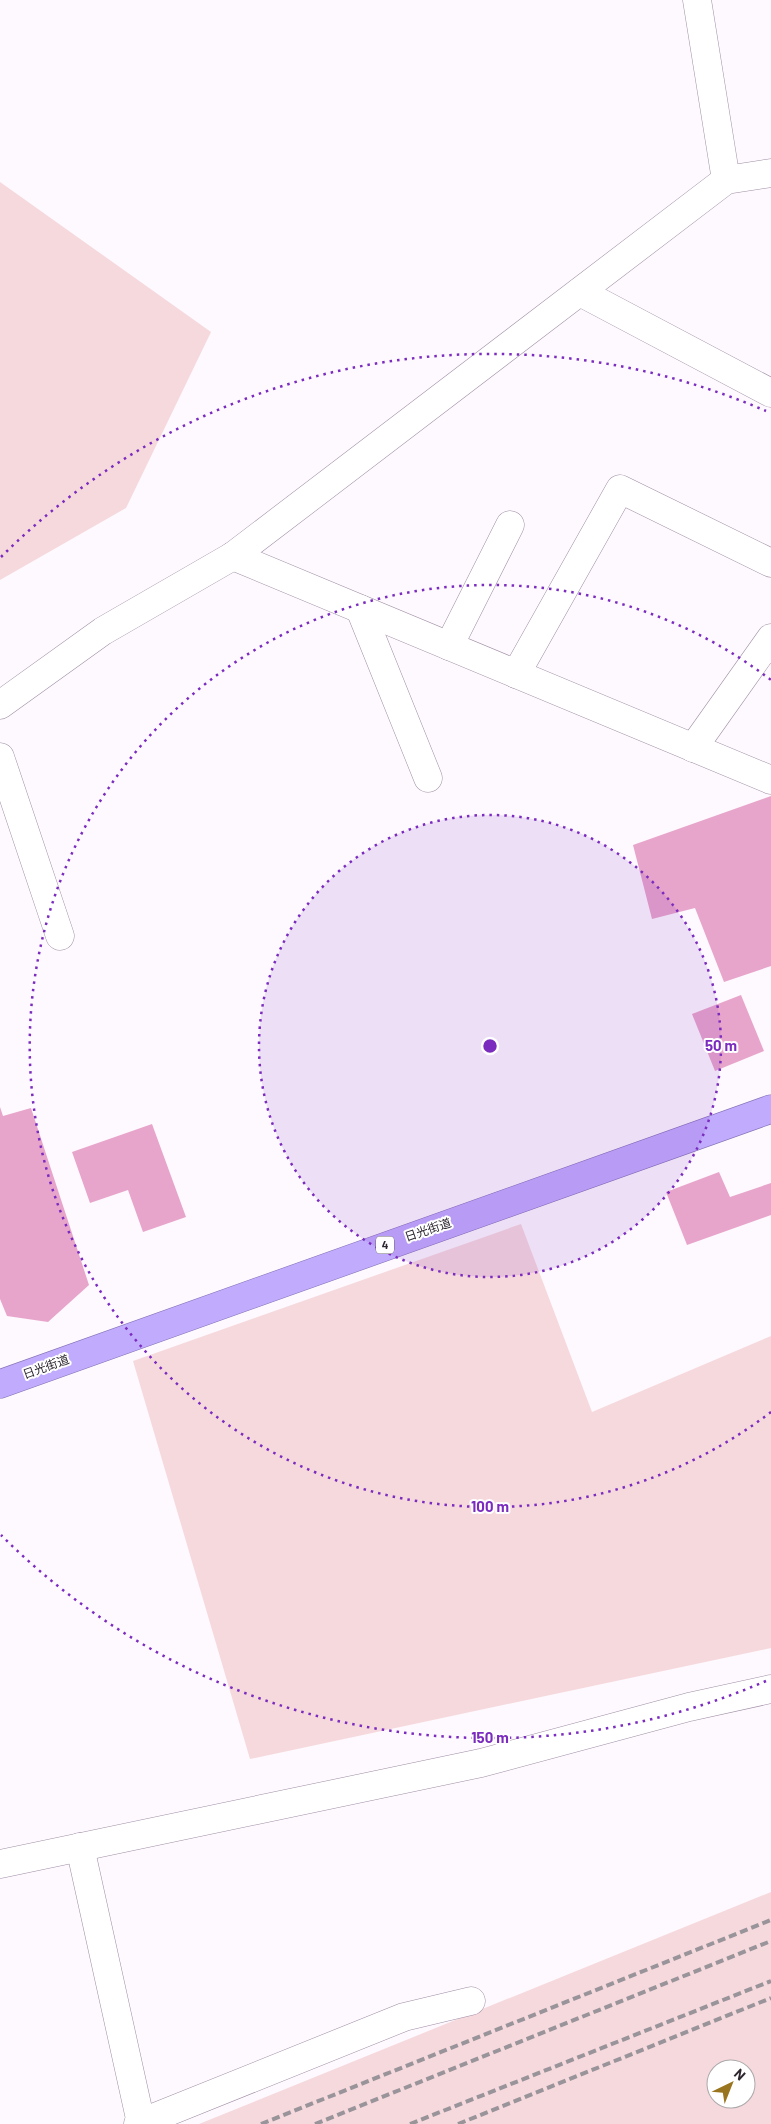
<svg xmlns="http://www.w3.org/2000/svg" width="771" height="2124" font-family="Barlow,'Noto Sans JP',sans-serif">
<style>
.green{fill:#f6d9dd;fill-rule:evenodd}
.building{fill:#e8a5cb}
.lines{fill:none;stroke-linecap:round;stroke-linejoin:round}
.minor-casing{stroke:#a08ea5;stroke-width:29}
.trunk-casing{stroke:#826fb4;stroke-width:29}
.minor{stroke:#fff;stroke-width:28}
.trunk{stroke:#c0abfc;stroke-width:28}
.rail{stroke:#99949a;stroke-width:4;stroke-dasharray:8 4;stroke-linecap:butt}
.ring{fill:none;stroke:#7b2cbf;stroke-width:2.5;stroke-dasharray:2.5 5}
.labels{text-anchor:middle;stroke-width:4;stroke-linejoin:round;paint-order:stroke}
.shield{fill:#fff;stroke:#6d686e;stroke-width:1}
.shield-label{font-size:11px;font-weight:bold;fill:#2e2730}
.street-label{font-size:12px;fill:#2e2730;stroke:#fff}
.centre{fill:#7b2cbf;stroke:#fff;stroke-width:2.5}
.ring-label{font-size:15px;text-anchor:middle;font-weight:bold;fill:#7b2cbf;stroke:#fff;stroke-width:4;stroke-linejoin:round;paint-order:stroke}
</style>
<rect width="100%" height="100%" fill="#fdf9fe"/>
<g class="green">
<path d="M 0,182 L 211,332 L 126,508 L 0,580 Z"/>
<path d="M 521,1224 L 592,1412 L 771,1336 L 771,1648 L 250,1759 L 133,1361 Z"/>
<path d="M 771,1892 L 771,2124 L 199,2124 ZM 716,2069 L 746,2069 L 746,2099 L 716,2099 Z"/>
</g>
<g class="building">
<path d="M 771,796 L 771,966 L 724,982 L 695,908 L 652,919 L 633,845 Z"/>
<path d="M 741,995 L 764,1051 L 715,1071 L 692,1014 Z"/>
<path d="M 0,1107 L 3,1116 L 31,1108 L 89,1285 L 48,1322 L 7,1316 L 0,1299 Z"/>
<path d="M 152,1124 L 186,1217 L 143,1232 L 128,1190 L 90,1203 L 72,1152 Z"/>
<path d="M 719,1172 L 730,1197 L 771,1183 L 771,1215 L 687,1245 L 666,1192 Z"/>
</g>
<g class="lines">
<g class="minor-casing">
<g id="minor">
<path d="M 697,0 L 726,180"/>
<path d="M 580,292 L 771,393"/>
<path d="M 233,556 L 771,780"/>
<path d="M 360,609 L 428,778"/>
<path d="M 449,646 L 510,525"/>
<path d="M 516,674 L 620,489 L 771,563"/>
<path d="M 0,705 L 103,631 L 233,556 L 726,180 L 771,173"/>
<path d="M 693,748 L 771,638"/>
<path d="M 0,757 L 60,936"/>
<path d="M 80,1847 L 141,2123"/>
<path d="M 0,1864 L 481,1763 L 689,1707 L 771,1689"/>
<path d="M 138,2124 L 404,2017 L 471,2001"/>
</g>
</g>
<g class="trunk-casing">
<path id="trunk" d="M 0,1384 L 771,1109"/>
</g>
<use href="#minor" class="minor"/>
<use href="#trunk" class="trunk"/>
<g class="rail">
<path d="M 261,2124 L 771,1920"/>
<path d="M 315,2124 L 771,1941"/>
<path d="M 410,2124 L 771,1981"/>
<path d="M 458,2124 L 771,1998"/>
</g>
</g>
<circle cx="490" cy="1046" r="231" fill="#7b2cbf" fill-opacity=".12"/>
<g class="ring">
<circle cx="490" cy="1046" r="231"/>
<path d="M771 1412A461 461 0 1 1 771 680"/>
<path d="M766 1681A692 692 0 0 1 1 1535M1 557A692 692 0 0 1 766 411"/>
</g>
<g class="labels">
<rect class="shield" x="376" y="1236.5" width="18" height="17" rx="4"/>
<g class="shield-label">
<text x="385" y="1249">4</text>
</g>
<g class="street-label">
<text transform="translate(428 1230) rotate(-19)" y="4">日光街道</text>
<text transform="translate(46 1367) rotate(-20)" y="4">日光街道</text>
</g>
</g>
<circle cx="490" cy="1046" r="8" class="centre"/>
<g class="ring-label">
<text x="721" y="1051">50 m</text>
<text x="490" y="1512">100 m</text>
<text x="490" y="1743">150 m</text>
</g>
<g transform="translate(731 2084) rotate(43)"><circle r="24" fill="#ffffff" stroke="#aba9ac"/>
<path d="M0-4L9 19L0 12L-9 19Z" fill="#99751f"/>
<text y="-8" font-size="14" font-weight="bold" text-anchor="middle" fill="#2e2730">N</text>
</g>
</svg>
